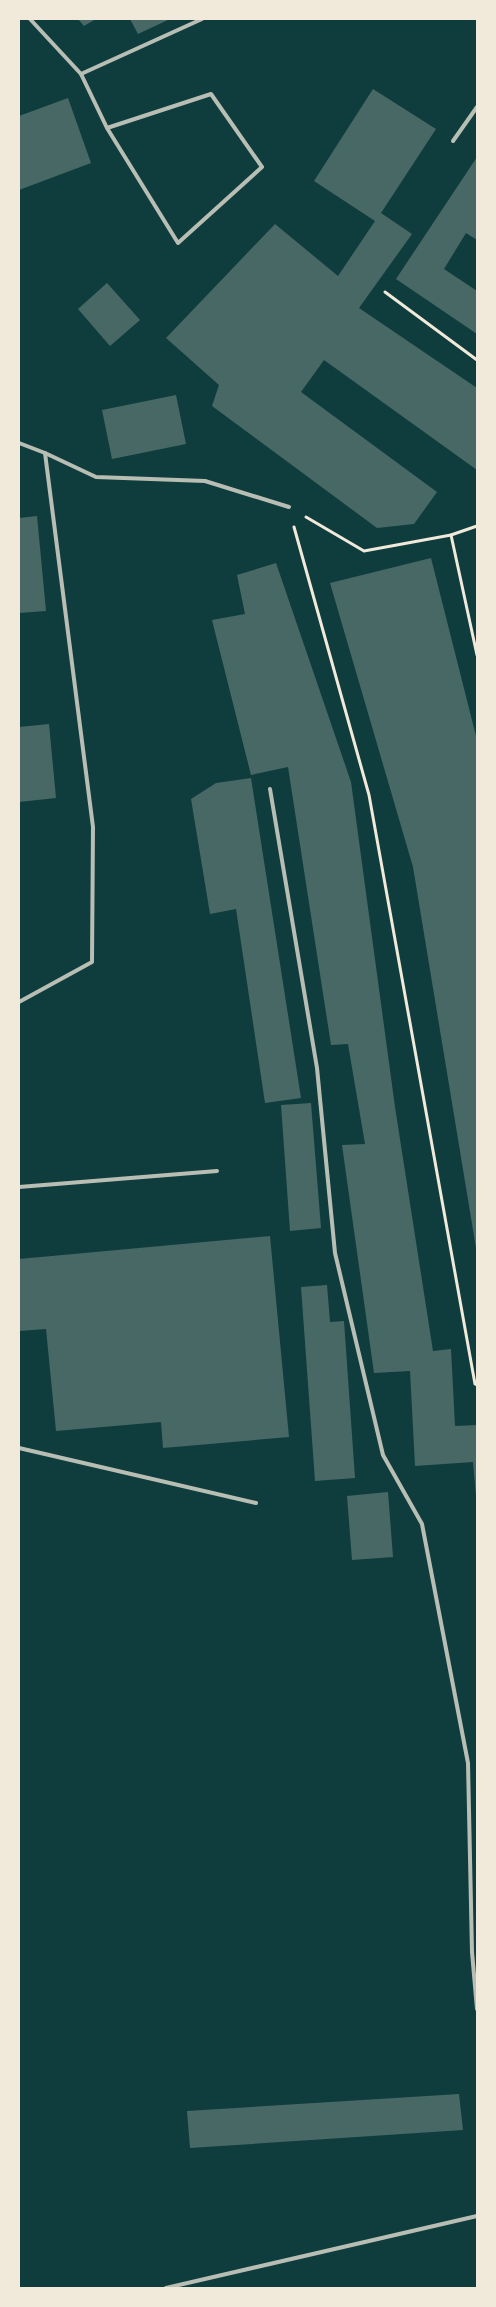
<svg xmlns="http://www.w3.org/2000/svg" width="496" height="2307" font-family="'PT Sans',sans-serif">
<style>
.building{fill:#486865}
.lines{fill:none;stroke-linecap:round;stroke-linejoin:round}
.path{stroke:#f1e9da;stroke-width:3}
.service{stroke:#b8beb3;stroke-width:4}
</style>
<rect width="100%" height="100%" fill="#0f3d3e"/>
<g class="building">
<path d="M 78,19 L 96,19 L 84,26 Z"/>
<path d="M 130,19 L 170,19 L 138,34 Z"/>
<path d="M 373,89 L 436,129 L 381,213 L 412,234 L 359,308 L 477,388 L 477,470 L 324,360 L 301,392 L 437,492 L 414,524 L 377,528 L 212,406 L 219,385 L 166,338 L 275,224 L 338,276 L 375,221 L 314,181 Z"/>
<path d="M 68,98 L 91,163 L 19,190 L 19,116 Z"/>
<path d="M 477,157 L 477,240 L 466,233 L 444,269 L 477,291 L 477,334 L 396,279 Z"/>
<path d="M 107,283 L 140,320 L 110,346 L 78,309 Z"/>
<path d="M 176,395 L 186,444 L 112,459 L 102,410 Z"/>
<path d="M 37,516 L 46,611 L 19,613 L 19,518 Z"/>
<path d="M 431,558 L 477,740 L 476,1248 L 413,867 L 330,583 Z"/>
<path d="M 276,563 L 351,782 L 395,1107 L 433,1351 L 451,1349 L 455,1426 L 477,1425 L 477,1507 L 473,1462 L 415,1466 L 410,1371 L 374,1373 L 342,1145 L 365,1144 L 348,1044 L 331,1045 L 288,767 L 251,775 L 212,620 L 245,614 L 237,575 Z"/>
<path d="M 49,724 L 56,798 L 19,802 L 19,727 Z"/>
<path d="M 251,778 L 301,1098 L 265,1103 L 236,909 L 210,914 L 191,799 L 216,783 Z"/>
<path d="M 311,1103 L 321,1228 L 290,1231 L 281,1105 Z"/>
<path d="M 270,1236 L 289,1437 L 163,1448 L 161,1422 L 56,1431 L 46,1329 L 19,1331 L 19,1259 Z"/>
<path d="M 327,1285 L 330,1322 L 344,1321 L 355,1478 L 315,1481 L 301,1287 Z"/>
<path d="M 388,1492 L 393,1557 L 352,1560 L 347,1496 Z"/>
<path d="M 459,2094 L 463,2130 L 190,2148 L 187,2111 Z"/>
</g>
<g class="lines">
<g class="path">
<path d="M 385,292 L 477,360"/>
<path d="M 306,517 L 364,551 L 451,535 L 477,526"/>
<path d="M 294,527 L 369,795 L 475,1384 L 477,1385"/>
<path d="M 451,535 L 477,655"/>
</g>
<g class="service">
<path d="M 30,19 L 81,74 L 107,128 L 178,243 L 262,167 L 211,94 L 107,128"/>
<path d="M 81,74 L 202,19"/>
<path d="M 453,141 L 477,107"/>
<path d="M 19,443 L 45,453 L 96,477 L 205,481 L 289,507"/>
<path d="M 270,789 L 317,1068 L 335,1253 L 383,1455 L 422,1524 L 468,1763 L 472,1952 L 477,2009"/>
<path d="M 19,1002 L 92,962 L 93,827 L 45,453"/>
<path d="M 19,1187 L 217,1171"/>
<path d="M 19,1448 L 256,1503"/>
<path d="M 166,2288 L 477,2216"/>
</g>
</g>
<rect width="496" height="2307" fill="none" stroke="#f1e9da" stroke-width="40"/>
</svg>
